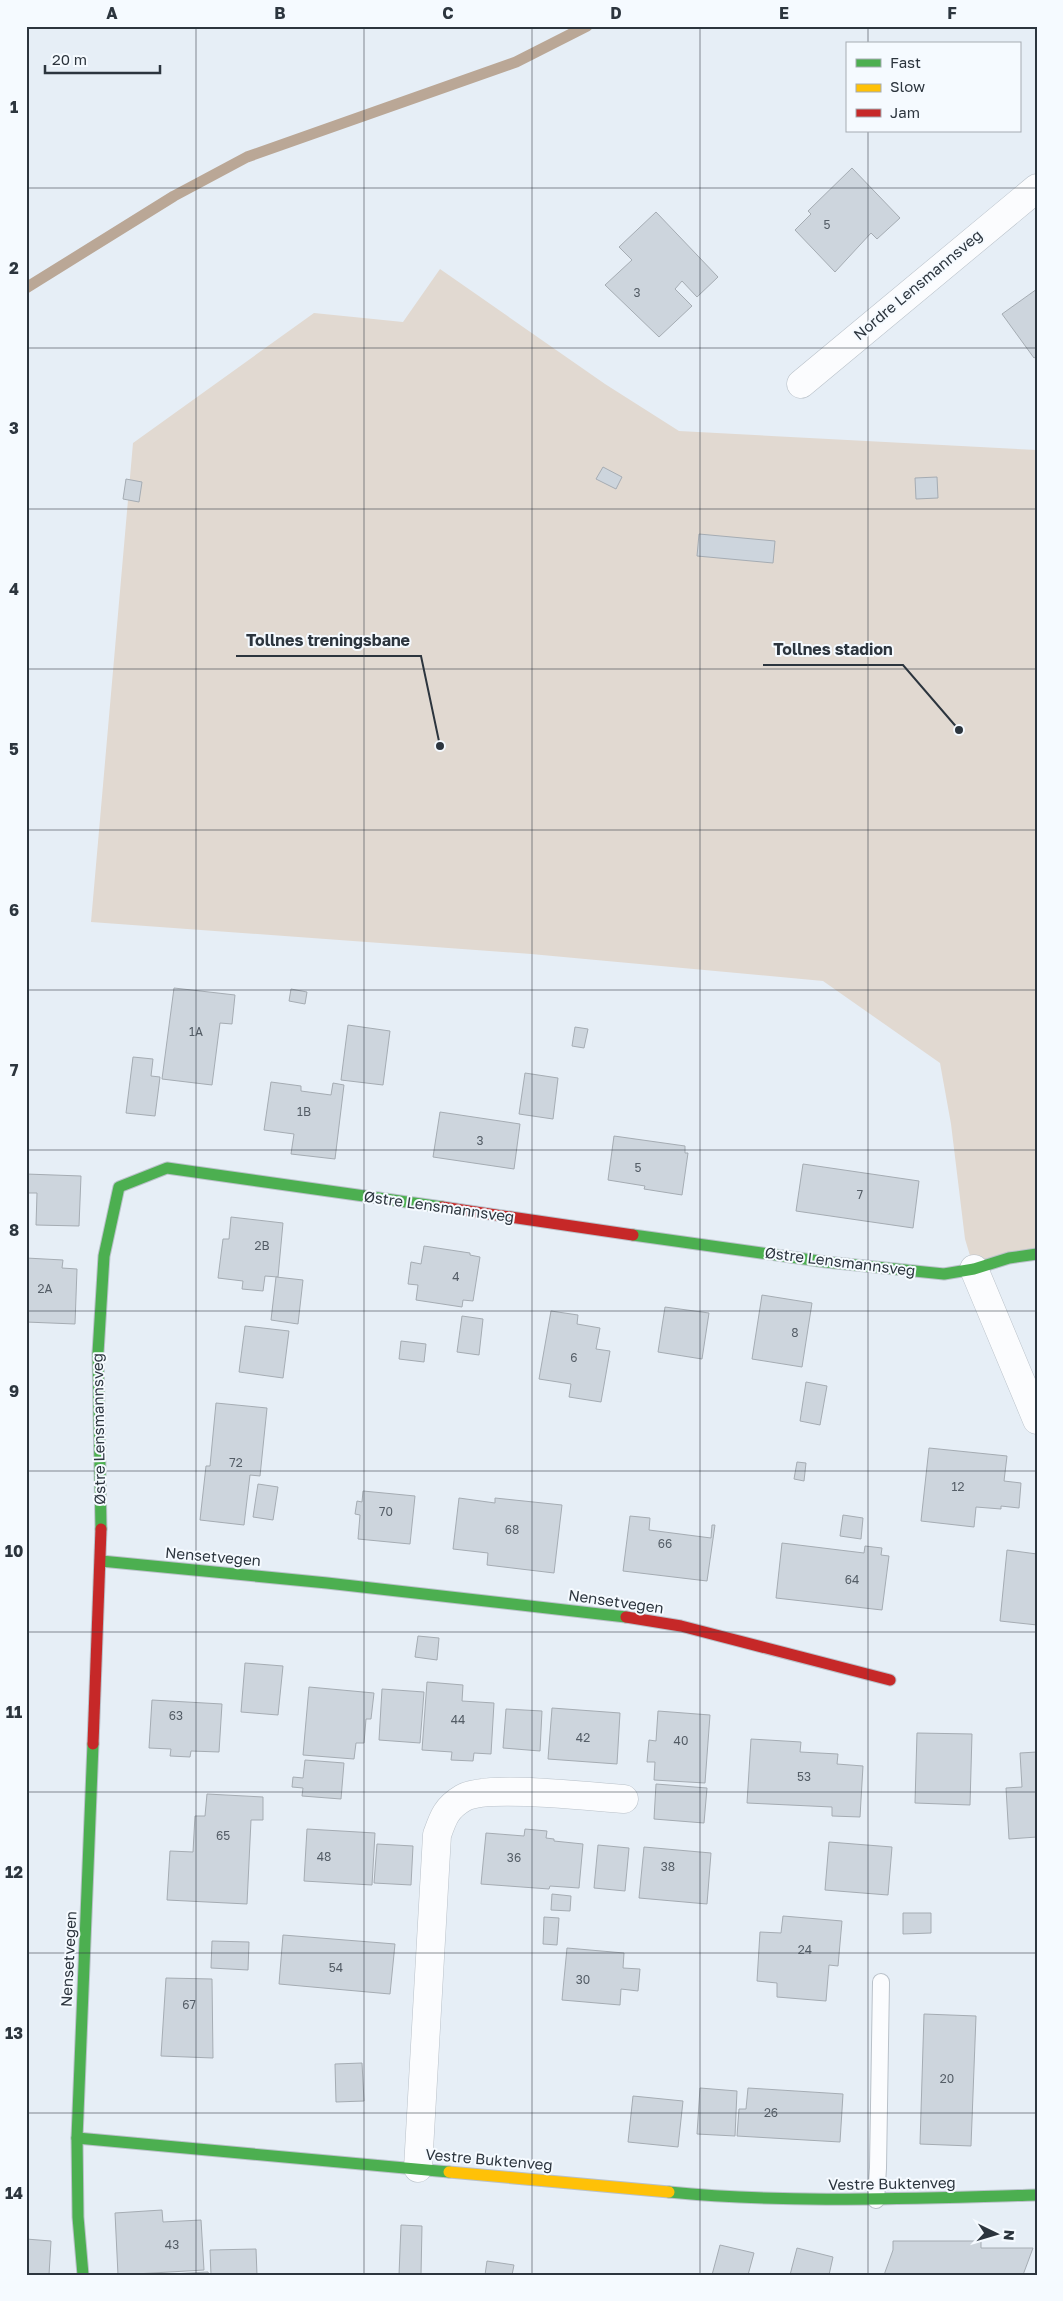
<svg xmlns="http://www.w3.org/2000/svg" width="1063" height="2301" font-family="'Golos Text',sans-serif">
<style>
.green{fill:#e1d9d1}
.lines{fill:none;stroke-linecap:round;stroke-linejoin:round}
.stream{stroke:#baa796;stroke-width:11}
.building{fill:#cdd5dd;stroke:#a5acb3}
.lane-casing{stroke:#b9c1c9;stroke-width:18}
.street-casing{stroke:#b9c1c9;stroke-width:29}
.fast-casing{stroke:#b9c1c9;stroke-width:13}
.slow-casing{stroke:#b9c1c9;stroke-width:13}
.jam-casing{stroke:#b9c1c9;stroke-width:13}
.lane{stroke:#fbfcfe;stroke-width:16}
.street{stroke:#fbfcfe;stroke-width:28}
.fast{stroke:#4caf50;stroke-width:11}
.slow{stroke:#ffc107;stroke-width:11}
.jam{stroke:#c62828;stroke-width:11}
.grid{fill:none;stroke:#2c353e;stroke-width:1;stroke-opacity:0.55}
.labels{text-anchor:middle;stroke-width:4;stroke-linejoin:round;paint-order:stroke}
.number-label{font-size:12px;fill:#545d66}
.street-label{font-size:15px;fill:#2c353e;stroke:#f5faff}
.leader{fill:none;stroke:#2c353e;stroke-width:2}
.callout-dot{fill:#2c353e;stroke:#f5faff;stroke-width:2}
.callout-label{font-size:16px;text-anchor:middle;font-weight:bold;fill:#2c353e;stroke:#f5faff;stroke-width:4;stroke-linejoin:round;paint-order:stroke}
.neatline{fill:none;stroke:#2c353e;stroke-width:2}
.grid-label{font-size:16px;text-anchor:middle;font-weight:bold;fill:#2c353e}
</style>
<rect width="100%" height="100%" fill="#e6eef6"/>
<path class="green" d="M 440,269 L 605,384 L 679,431 L 1037,450 L 1037,1254 L 974,1269 L 965,1239 L 951,1124 L 940,1063 L 823,981 L 531,954 L 91,922 L 133,443 L 314,313 L 403,322 Z"/>
<g class="lines">
<path class="stream" d="M 26,288 L 174,196 L 247,157 L 516,62 L 587,26"/>
</g>
<g class="building">
<path d="M 852,168 L 900,218 L 877,239 L 871,233 L 835,272 L 795,230 L 811,214 L 808,211 Z"/>
<path d="M 656,212 L 718,277 L 697,297 L 682,281 L 675,289 L 692,306 L 659,337 L 605,285 L 632,260 L 619,247 Z"/>
<path d="M 1037,289 L 1037,356 L 1034,358 L 1002,314 Z"/>
<path d="M 603,467 L 622,477 L 616,489 L 596,479 Z"/>
<path d="M 937,477 L 938,498 L 916,499 L 915,478 Z"/>
<path d="M 126,479 L 142,482 L 139,502 L 123,499 Z"/>
<path d="M 699,534 L 775,541 L 773,563 L 697,556 Z"/>
<path d="M 174,988 L 235,995 L 232,1024 L 220,1023 L 212,1085 L 162,1079 Z"/>
<path d="M 291,989 L 307,992 L 305,1004 L 289,1001 Z"/>
<path d="M 348,1025 L 390,1031 L 383,1085 L 341,1080 Z"/>
<path d="M 575,1027 L 588,1029 L 584,1048 L 572,1046 Z"/>
<path d="M 133,1057 L 153,1059 L 151,1076 L 160,1077 L 155,1116 L 126,1113 Z"/>
<path d="M 525,1073 L 558,1078 L 553,1119 L 519,1114 Z"/>
<path d="M 271,1082 L 301,1086 L 301,1091 L 331,1095 L 333,1083 L 344,1085 L 335,1159 L 291,1154 L 294,1134 L 264,1130 Z"/>
<path d="M 440,1112 L 520,1124 L 514,1169 L 433,1157 Z"/>
<path d="M 614,1136 L 685,1146 L 685,1153 L 688,1153 L 682,1195 L 644,1189 L 645,1186 L 608,1180 Z"/>
<path d="M 803,1164 L 919,1181 L 913,1228 L 796,1211 Z"/>
<path d="M 26,1174 L 81,1176 L 79,1226 L 36,1225 L 37,1193 L 26,1193 Z"/>
<path d="M 231,1217 L 283,1223 L 278,1277 L 265,1276 L 263,1291 L 242,1289 L 243,1281 L 218,1278 L 223,1239 L 229,1239 Z"/>
<path d="M 424,1246 L 470,1253 L 470,1255 L 480,1257 L 473,1301 L 463,1300 L 462,1307 L 416,1300 L 418,1285 L 408,1284 L 411,1262 L 421,1264 Z"/>
<path d="M 26,1258 L 63,1260 L 62,1268 L 77,1269 L 75,1324 L 26,1322 Z"/>
<path d="M 276,1277 L 303,1280 L 298,1324 L 271,1320 Z"/>
<path d="M 762,1295 L 812,1303 L 802,1367 L 752,1359 Z"/>
<path d="M 665,1307 L 709,1313 L 702,1359 L 658,1352 Z"/>
<path d="M 551,1311 L 578,1315 L 577,1324 L 600,1328 L 596,1349 L 610,1351 L 601,1402 L 569,1397 L 571,1384 L 539,1379 Z"/>
<path d="M 462,1316 L 483,1319 L 479,1355 L 457,1352 Z"/>
<path d="M 245,1326 L 289,1331 L 283,1378 L 239,1372 Z"/>
<path d="M 401,1341 L 426,1344 L 424,1362 L 399,1359 Z"/>
<path d="M 806,1382 L 827,1386 L 820,1425 L 800,1421 Z"/>
<path d="M 216,1403 L 267,1408 L 260,1476 L 250,1475 L 244,1525 L 200,1520 L 206,1466 L 210,1466 Z"/>
<path d="M 929,1448 L 1007,1456 L 1004,1481 L 1021,1483 L 1019,1508 L 1001,1506 L 1001,1509 L 976,1507 L 974,1527 L 921,1521 Z"/>
<path d="M 797,1462 L 806,1463 L 804,1481 L 794,1479 Z"/>
<path d="M 258,1484 L 278,1487 L 273,1520 L 253,1517 Z"/>
<path d="M 363,1491 L 415,1496 L 410,1544 L 358,1539 L 360,1515 L 355,1514 L 357,1501 L 362,1502 Z"/>
<path d="M 459,1498 L 495,1503 L 495,1498 L 562,1505 L 554,1573 L 487,1565 L 488,1553 L 453,1549 Z"/>
<path d="M 843,1515 L 863,1518 L 861,1539 L 840,1536 Z"/>
<path d="M 630,1516 L 650,1518 L 649,1530 L 711,1538 L 712,1525 L 715,1525 L 707,1581 L 623,1571 Z"/>
<path d="M 782,1543 L 864,1553 L 865,1546 L 882,1548 L 881,1555 L 889,1556 L 882,1610 L 776,1598 Z"/>
<path d="M 1007,1550 L 1037,1554 L 1037,1625 L 1000,1621 Z"/>
<path d="M 418,1636 L 439,1638 L 437,1660 L 415,1657 Z"/>
<path d="M 245,1663 L 283,1666 L 278,1715 L 241,1712 Z"/>
<path d="M 427,1682 L 463,1685 L 462,1701 L 494,1703 L 491,1754 L 474,1753 L 473,1761 L 451,1760 L 452,1752 L 422,1750 Z"/>
<path d="M 309,1687 L 374,1693 L 371,1719 L 366,1719 L 364,1743 L 356,1743 L 354,1759 L 303,1755 Z"/>
<path d="M 382,1689 L 424,1692 L 420,1743 L 379,1740 Z"/>
<path d="M 152,1700 L 222,1704 L 219,1752 L 191,1751 L 190,1757 L 170,1756 L 171,1749 L 149,1748 Z"/>
<path d="M 552,1708 L 620,1713 L 617,1764 L 548,1759 Z"/>
<path d="M 506,1709 L 542,1711 L 540,1751 L 503,1748 Z"/>
<path d="M 658,1711 L 710,1715 L 705,1783 L 654,1780 L 655,1762 L 647,1762 L 649,1740 L 656,1741 Z"/>
<path d="M 917,1733 L 972,1734 L 970,1805 L 915,1803 Z"/>
<path d="M 751,1739 L 801,1742 L 800,1752 L 838,1754 L 837,1764 L 863,1766 L 860,1817 L 832,1816 L 832,1807 L 747,1803 Z"/>
<path d="M 1037,1752 L 1037,1837 L 1009,1839 L 1006,1788 L 1022,1787 L 1020,1753 Z"/>
<path d="M 305,1760 L 344,1763 L 341,1799 L 302,1796 L 303,1788 L 292,1787 L 293,1777 L 303,1778 Z"/>
<path d="M 656,1784 L 707,1788 L 704,1823 L 654,1819 Z"/>
<path d="M 207,1794 L 263,1797 L 263,1820 L 251,1820 L 247,1904 L 167,1900 L 170,1851 L 193,1852 L 195,1816 L 205,1816 Z"/>
<path d="M 307,1829 L 375,1833 L 372,1885 L 304,1881 Z"/>
<path d="M 525,1829 L 547,1831 L 546,1838 L 554,1839 L 554,1841 L 583,1844 L 579,1888 L 550,1886 L 549,1889 L 481,1884 L 486,1833 L 524,1836 Z"/>
<path d="M 829,1842 L 892,1847 L 888,1895 L 825,1890 Z"/>
<path d="M 377,1844 L 413,1846 L 411,1885 L 374,1883 Z"/>
<path d="M 598,1845 L 629,1848 L 625,1891 L 594,1888 Z"/>
<path d="M 644,1847 L 711,1853 L 707,1904 L 639,1898 Z"/>
<path d="M 552,1894 L 571,1896 L 570,1911 L 551,1910 Z"/>
<path d="M 903,1913 L 931,1913 L 931,1933 L 903,1934 Z"/>
<path d="M 783,1916 L 842,1921 L 838,1966 L 829,1965 L 826,2001 L 777,1997 L 777,1983 L 757,1981 L 760,1932 L 781,1933 Z"/>
<path d="M 544,1917 L 559,1918 L 557,1945 L 543,1944 Z"/>
<path d="M 283,1935 L 395,1944 L 390,1994 L 279,1984 Z"/>
<path d="M 212,1941 L 249,1942 L 248,1970 L 211,1968 Z"/>
<path d="M 567,1948 L 624,1953 L 623,1968 L 640,1969 L 638,1991 L 621,1989 L 620,2005 L 562,2000 Z"/>
<path d="M 166,1978 L 212,1979 L 213,2058 L 161,2056 Z"/>
<path d="M 924,2014 L 976,2016 L 971,2146 L 920,2144 Z"/>
<path d="M 362,2063 L 364,2101 L 336,2102 L 335,2064 Z"/>
<path d="M 700,2088 L 737,2091 L 735,2136 L 697,2134 Z"/>
<path d="M 748,2088 L 843,2094 L 840,2142 L 737,2136 L 739,2109 L 746,2109 Z"/>
<path d="M 633,2096 L 683,2101 L 678,2147 L 628,2142 Z"/>
<path d="M 162,2210 L 163,2222 L 201,2220 L 204,2270 L 118,2275 L 115,2213 Z"/>
<path d="M 401,2225 L 422,2226 L 421,2275 L 399,2275 Z"/>
<path d="M 26,2239 L 51,2241 L 49,2275 L 26,2275 Z"/>
<path d="M 893,2241 L 981,2241 L 981,2248 L 1033,2248 L 1023,2275 L 884,2275 L 893,2250 Z"/>
<path d="M 720,2245 L 754,2253 L 748,2275 L 712,2275 Z"/>
<path d="M 797,2248 L 833,2257 L 829,2275 L 790,2275 Z"/>
<path d="M 256,2249 L 257,2275 L 211,2275 L 210,2250 Z"/>
<path d="M 487,2261 L 514,2265 L 512,2275 L 485,2275 Z"/>
<path d="M 208,2272 L 209,2275 L 172,2275 L 172,2274 Z"/>
</g>
<g class="lines">
<g class="lane-casing">
<path id="lane" d="M 876,2200 L 878,2168 L 881,1982"/>
</g>
<g class="street-casing">
<g id="street">
<path d="M 801,384 L 1037,188"/>
<path d="M 974,1269 L 1037,1420"/>
<path d="M 418,2168 L 437,1835 C 443,1818 446,1808 463,1798 C 486,1784 592,1797 624,1799"/>
</g>
</g>
<g class="fast-casing">
<g id="fast">
<path d="M 633,1235 L 826,1262 L 944,1274 L 974,1269 L 1009,1258 L 1037,1254"/>
<path d="M 101,1529 L 98,1353 L 104,1256 L 119,1187 L 167,1168 L 442,1207"/>
<path d="M 101,1561 L 327,1583 L 626,1617"/>
<path d="M 77,2138 L 449,2172"/>
<path d="M 669,2192 C 791,2204 914,2198 1037,2195"/>
<path d="M 83,2275 L 78,2217 L 77,2138 L 93,1744"/>
</g>
</g>
<g class="slow-casing">
<path id="slow" d="M 449,2172 L 669,2192"/>
</g>
<g class="jam-casing">
<g id="jam">
<path d="M 442,1207 L 633,1235"/>
<path d="M 626,1617 L 681,1626 L 890,1680"/>
<path d="M 93,1744 L 101,1529"/>
</g>
</g>
<use href="#lane" class="lane"/>
<use href="#street" class="street"/>
<use href="#fast" class="fast"/>
<use href="#slow" class="slow"/>
<use href="#jam" class="jam"/>
</g>
<path class="grid" d="M 196,26 L 196,2275M 364,26 L 364,2275M 532,26 L 532,2275M 700,26 L 700,2275M 868,26 L 868,44M 868,131 L 868,2275M 26,188 L 1037,188M 26,348 L 1037,348M 26,509 L 1037,509M 26,669 L 1037,669M 26,830 L 1037,830M 26,990 L 1037,990M 26,1150 L 1037,1150M 26,1311 L 1037,1311M 26,1471 L 1037,1471M 26,1632 L 1037,1632M 26,1792 L 1037,1792M 26,1953 L 1037,1953M 26,2113 L 1037,2113"/>
<g class="labels">
<g class="number-label">
<text x="827" y="229">5</text>
<text x="637" y="297">3</text>
<text x="196" y="1036">1A</text>
<text x="304" y="1116">1B</text>
<text x="480" y="1145">3</text>
<text x="638" y="1172">5</text>
<text x="860" y="1199">7</text>
<text x="262" y="1250">2B</text>
<text x="456" y="1281">4</text>
<text x="45" y="1293">2A</text>
<text x="795" y="1337">8</text>
<text x="574" y="1362">6</text>
<text x="236" y="1467">72</text>
<text x="958" y="1491">12</text>
<text x="386" y="1516">70</text>
<text x="512" y="1534">68</text>
<text x="665" y="1548">66</text>
<text x="852" y="1584">64</text>
<text x="176" y="1720">63</text>
<text x="458" y="1724">44</text>
<text x="583" y="1742">42</text>
<text x="681" y="1745">40</text>
<text x="804" y="1781">53</text>
<text x="223" y="1840">65</text>
<text x="324" y="1861">48</text>
<text x="514" y="1862">36</text>
<text x="668" y="1871">38</text>
<text x="805" y="1954">24</text>
<text x="336" y="1972">54</text>
<text x="583" y="1984">30</text>
<text x="189" y="2009">67</text>
<text x="947" y="2083">20</text>
<text x="771" y="2117">26</text>
<text x="172" y="2249">43</text>
</g>
<g class="street-label">
<text transform="translate(918 285) rotate(-40)" y="5">Nordre Lensmannsveg</text>
<text transform="translate(439 1207) rotate(8)" y="5">Østre Lensmannsveg</text>
<text transform="translate(840 1262) rotate(7)" y="5">Østre Lensmannsveg</text>
<text transform="translate(99 1429) rotate(-91)" y="5">Østre Lensmannsveg</text>
<text transform="translate(213 1557) rotate(5)" y="5">Nensetvegen</text>
<text transform="translate(616 1602) rotate(8)" y="5">Nensetvegen</text>
<text transform="translate(69 1959) rotate(-87)" y="5">Nensetvegen</text>
<text transform="translate(489 2160) rotate(5)" y="5">Vestre Buktenveg</text>
<text transform="translate(892 2184) rotate(-1)" y="5">Vestre Buktenveg</text>
</g>
</g>
<path class="leader" d="M440 746L421 656H236M959 730L903 665H763"/>
<g class="callout-dot">
<circle cx="440" cy="746" r="5"/>
<circle cx="959" cy="730" r="5"/>
</g>
<g class="callout-label">
<text x="328" y="646">Tollnes treningsbane</text>
<text x="833" y="655">Tollnes stadion</text>
</g>
<rect width="1063" height="2301" fill="none" stroke="#f5faff" stroke-width="55"/>
<rect x="846" y="42" width="175" height="90" fill="#f5faff" stroke="#a5abb2"/>
<rect x="856" y="59" width="25" height="8" fill="#4caf50" stroke="#a5abb2"/>
<text x="890" y="68" font-size="15" fill="#2c353e">Fast</text>
<rect x="856" y="84" width="25" height="8" fill="#ffc107" stroke="#a5abb2"/>
<text x="890" y="92" font-size="15" fill="#2c353e">Slow</text>
<rect x="856" y="109" width="25" height="8" fill="#c62828" stroke="#a5abb2"/>
<text x="890" y="118" font-size="15" fill="#2c353e">Jam</text>
<g transform="translate(996 2234) rotate(95)" stroke="#f5faff" stroke-width="4" paint-order="stroke">
<path d="M0-4L9 19L0 12L-9 19Z" fill="#2c353e"/>
<text y="-8" font-size="14" font-weight="bold" text-anchor="middle" fill="#2c353e">N</text>
</g>
<path d="M45 65v8h115v-8" fill="none" stroke="#2c353e" stroke-width="2.5"/>
<text x="52" y="65" font-size="15" fill="#2c353e" stroke="#f5faff" stroke-width="4" paint-order="stroke">20 m</text>
<rect x="28" y="28" width="1008" height="2246" class="neatline"/>
<g class="grid-label">
<text x="112" y="19">A</text>
<text x="280" y="19">B</text>
<text x="448" y="19">C</text>
<text x="616" y="19">D</text>
<text x="784" y="19">E</text>
<text x="952" y="19">F</text>
<text x="14" y="113">1</text>
<text x="14" y="274">2</text>
<text x="14" y="434">3</text>
<text x="14" y="595">4</text>
<text x="14" y="755">5</text>
<text x="14" y="916">6</text>
<text x="14" y="1076">7</text>
<text x="14" y="1236">8</text>
<text x="14" y="1397">9</text>
<text x="14" y="1557">10</text>
<text x="14" y="1718">11</text>
<text x="14" y="1878">12</text>
<text x="14" y="2039">13</text>
<text x="14" y="2199">14</text>
</g>
</svg>
